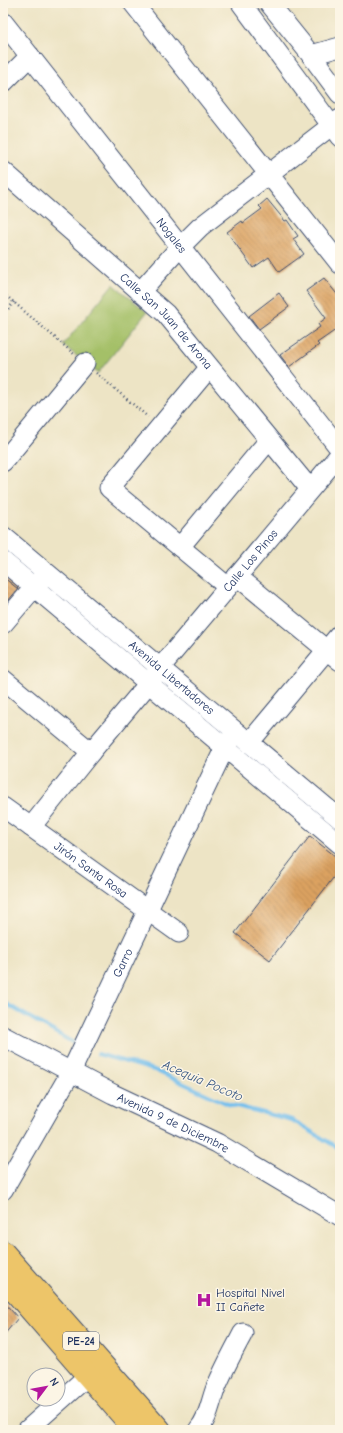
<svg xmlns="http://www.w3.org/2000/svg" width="343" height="1433" font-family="'Comic Neue',sans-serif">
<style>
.green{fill:#a4c067;stroke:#607862}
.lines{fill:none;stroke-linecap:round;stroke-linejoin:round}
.stream{stroke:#74bfed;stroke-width:4}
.building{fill:url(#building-back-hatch)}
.minor-casing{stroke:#3a4a6d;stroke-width:21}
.highway-casing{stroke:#3a4a6d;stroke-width:24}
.path{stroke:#3a4a6d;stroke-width:2.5;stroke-dasharray:1 3;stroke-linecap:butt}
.minor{stroke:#fff;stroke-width:19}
.highway{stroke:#edc569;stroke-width:22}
.labels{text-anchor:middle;stroke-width:3;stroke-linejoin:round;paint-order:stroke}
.shield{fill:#fcf5e5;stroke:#5e6a86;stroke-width:1}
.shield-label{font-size:11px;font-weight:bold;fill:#1b2f5e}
.street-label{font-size:12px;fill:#1b2f5e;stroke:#fcf5e5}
.poi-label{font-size:12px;fill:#1b2f5e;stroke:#fcf5e5;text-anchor:start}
.water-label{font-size:13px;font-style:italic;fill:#315382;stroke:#fcf5e5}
</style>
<defs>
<pattern id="building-back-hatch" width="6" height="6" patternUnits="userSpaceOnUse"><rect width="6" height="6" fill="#dca260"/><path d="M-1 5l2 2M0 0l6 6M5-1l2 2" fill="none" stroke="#b28452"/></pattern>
</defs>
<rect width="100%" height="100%" fill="#fcf5e5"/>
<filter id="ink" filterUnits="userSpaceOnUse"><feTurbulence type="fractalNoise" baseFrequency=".025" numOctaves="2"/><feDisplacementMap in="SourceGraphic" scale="8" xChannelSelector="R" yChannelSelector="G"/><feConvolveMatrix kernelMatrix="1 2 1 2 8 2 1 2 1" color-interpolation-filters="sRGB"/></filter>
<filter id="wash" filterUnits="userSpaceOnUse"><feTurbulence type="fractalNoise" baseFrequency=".012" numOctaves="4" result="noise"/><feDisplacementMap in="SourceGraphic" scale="16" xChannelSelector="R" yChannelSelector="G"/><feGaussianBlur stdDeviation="0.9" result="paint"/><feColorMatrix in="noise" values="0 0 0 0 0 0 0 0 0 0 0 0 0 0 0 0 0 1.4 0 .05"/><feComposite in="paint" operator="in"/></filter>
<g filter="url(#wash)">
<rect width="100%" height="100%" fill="#ede4c5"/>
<path class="green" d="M 113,284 L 147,312 L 98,373 L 63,345 Z"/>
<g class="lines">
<g class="stream">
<path d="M 3,1002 L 72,1042"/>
<path d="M 98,1054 L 154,1070 L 228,1104 L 292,1120 L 340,1149"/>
</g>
</g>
<g id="blocks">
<g class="building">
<path d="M 267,199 L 285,221 L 287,220 L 298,236 L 293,239 L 304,254 L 279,272 L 269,257 L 253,268 L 227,232 L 242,221 L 243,223 L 262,209 L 259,206 Z"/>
<path d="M 324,278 L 340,298 L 340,327 L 317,343 L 319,345 L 289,367 L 280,355 L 320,327 L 318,324 L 326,318 L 306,291 Z"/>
<path d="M 279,293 L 289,307 L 259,329 L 249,316 Z"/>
<path d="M 3,577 L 18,589 L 3,607 Z"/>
<path d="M 310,836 L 340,860 L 340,869 L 270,960 L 235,933 Z"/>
<path d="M 3,1301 L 18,1318 L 3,1336 Z"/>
</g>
</g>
</g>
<g filter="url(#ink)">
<use href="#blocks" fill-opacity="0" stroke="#3a4a6d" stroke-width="1"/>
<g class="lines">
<g class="minor-casing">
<g id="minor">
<path d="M 133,3 L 340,264"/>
<path d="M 241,3 L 340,137"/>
<path d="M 269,3 L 311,55 L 340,94"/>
<path id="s1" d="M 3,22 L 340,449"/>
<path d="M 311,55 L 340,47"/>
<path d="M 3,83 L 30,56"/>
<path id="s2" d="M 3,171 L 166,314 L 310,489"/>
<path d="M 140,292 L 180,247 L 200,227 L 340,119"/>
<path d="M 209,368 L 109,488 L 228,587"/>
<path d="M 3,462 L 85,363"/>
<path id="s3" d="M 3,536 L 340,819"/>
<path d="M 180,547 L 269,440"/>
<path d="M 3,561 L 340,844"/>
<path d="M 237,576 L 340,661"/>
<path d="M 3,624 L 42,578"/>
<path d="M 3,679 L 91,752"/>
<path d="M 249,743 L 340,634"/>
<path id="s4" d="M 3,807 L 179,933"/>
<path id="s5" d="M 31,827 L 91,752 L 149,683 L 160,668 L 340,454"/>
<path id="s6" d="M 3,1036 L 113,1094 L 217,1143 L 340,1216"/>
<path id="s7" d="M 3,1190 L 71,1072 L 225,747 L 236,732"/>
<path d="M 27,1430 L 99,1366"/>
<path d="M 198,1430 C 208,1419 210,1404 215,1390 C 223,1370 233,1352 243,1333"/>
</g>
</g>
<g class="highway-casing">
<g id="highway">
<path d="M 3,1252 L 160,1430"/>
<path d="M 3,1278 L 135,1430"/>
</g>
</g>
<g class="path">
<path d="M 3,293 L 74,354"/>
<path d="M 3,315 L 14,302"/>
<path d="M 96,373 L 148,417"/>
</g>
<use href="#minor" class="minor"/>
<use href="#highway" class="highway"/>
</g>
</g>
<defs>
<g id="hospital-bare" transform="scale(1.2)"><path d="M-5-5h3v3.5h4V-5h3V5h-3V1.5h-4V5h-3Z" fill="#b5179e" stroke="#fcf5e5" stroke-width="2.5" paint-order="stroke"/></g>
</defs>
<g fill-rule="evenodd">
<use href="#hospital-bare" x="204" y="1300"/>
</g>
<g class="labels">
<rect class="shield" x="63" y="1332" width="36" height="18" rx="3"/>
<g class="shield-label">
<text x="81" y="1345">PE-24</text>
</g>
<g class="street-label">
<text dy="4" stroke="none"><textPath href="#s1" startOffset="272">Nogales</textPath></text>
<text dy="4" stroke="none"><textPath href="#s2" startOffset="222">Calle San Juan de Arona</textPath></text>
<text dy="4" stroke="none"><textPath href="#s5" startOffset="345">Calle Los Pinos</textPath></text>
<text dy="4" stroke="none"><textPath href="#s3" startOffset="220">Avenida Libertadores</textPath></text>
<text dy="4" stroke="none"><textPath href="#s4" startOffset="108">Jirón Santa Rosa</textPath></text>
<text dy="4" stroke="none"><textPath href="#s7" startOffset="257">Garro</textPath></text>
<text dy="4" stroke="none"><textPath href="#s6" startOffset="191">Avenida 9 de Diciembre</textPath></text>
</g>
<g class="poi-label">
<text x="216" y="1297">Hospital Nivel<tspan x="216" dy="14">II Cañete</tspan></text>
</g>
<g class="water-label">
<text transform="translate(203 1080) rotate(23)" y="5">Acequia Pocoto</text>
</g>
</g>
<rect width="343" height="1433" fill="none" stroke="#fcf5e5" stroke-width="16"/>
<g transform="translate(46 1387) rotate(58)"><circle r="19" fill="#fcf5e5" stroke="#a2a6af"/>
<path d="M0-3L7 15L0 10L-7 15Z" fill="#b5179e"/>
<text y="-6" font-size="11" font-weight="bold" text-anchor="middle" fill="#1b2f5e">N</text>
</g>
</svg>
